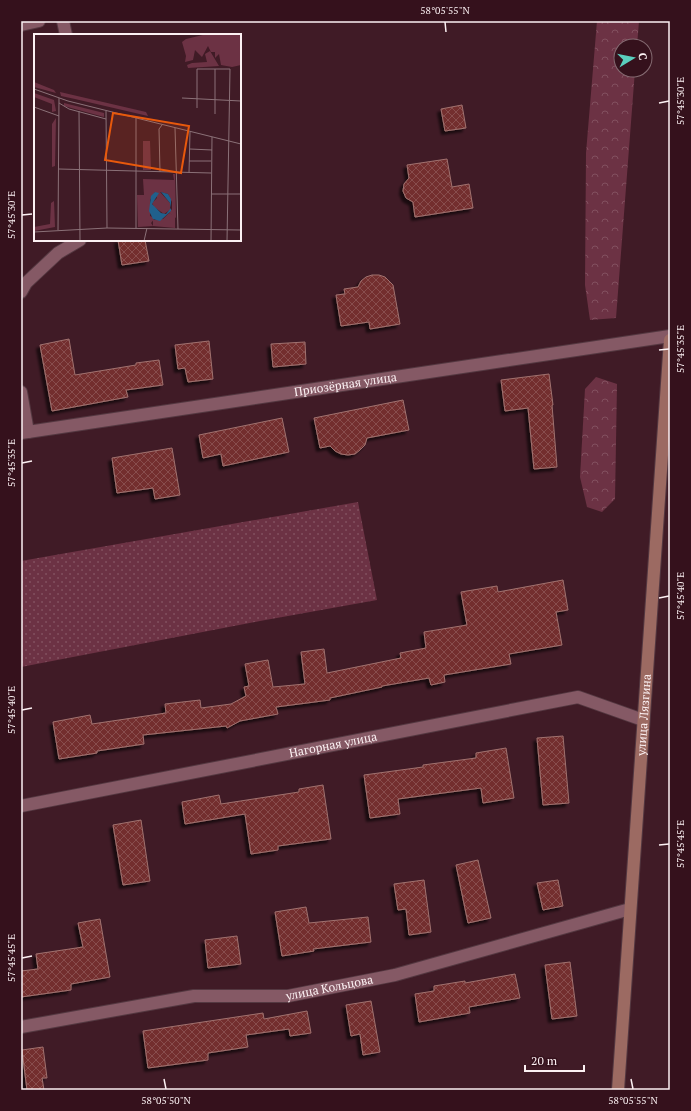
<svg xmlns="http://www.w3.org/2000/svg" width="691" height="1111" font-family="'PT Serif',serif">
<style>
.grass{fill:url(#grass-dots)}
.forest{fill:url(#forest-crowns)}
.building{fill:url(#building-cross-hatch);stroke:#a1726f;filter:url(#shadow)}
.lines{fill:none;stroke-linecap:round;stroke-linejoin:round}
.lane-casing{stroke:#543841;stroke-width:14}
.street-casing{stroke:#543841;stroke-width:14}
.secondary-casing{stroke:#543841;stroke-width:14}
.lane{stroke:#855965;stroke-width:12}
.street{stroke:#855965;stroke-width:12}
.secondary{stroke:#9c6a62;stroke-width:12}
.ticks{fill:none;stroke:#fcf1f3;stroke-width:1.5}
.labels{text-anchor:middle;stroke-width:4;stroke-linejoin:round;paint-order:stroke}
.street-label{font-size:12px;fill:#fcf1f3;stroke:#35111c}
.inset-road{fill:none;stroke:#8b7178;stroke-width:1}
.view{fill:#e8590c;fill-opacity:0.15;stroke:#e8590c;stroke-width:2}
.inset-edge{fill:none;stroke:#fcf1f3;stroke-width:2}
.neatline{fill:none;stroke:#fcf1f3;stroke-width:1.5}
.ticks-label{font-size:10px;text-anchor:middle;fill:#fcf1f3}
</style>
<defs>
<pattern id="grass-dots" width="8" height="8" patternUnits="userSpaceOnUse"><rect width="8" height="8" fill="#6c3244"/><path d="M2 2h.1M6 6h.1" fill="none" stroke="#82505f" stroke-width="1.8" stroke-linecap="round"/></pattern>
<pattern id="forest-crowns" width="20" height="18" patternUnits="userSpaceOnUse"><rect width="20" height="18" fill="#6c3244"/><path d="M2 6a3 3 0 1 1 6 0M12 15a3 3 0 1 1 6 0" fill="none" stroke="#82505f"/></pattern>
<pattern id="building-cross-hatch" width="8" height="8" patternUnits="userSpaceOnUse"><rect width="8" height="8" fill="#732f2f"/><path d="M0 0l8 8M0 8l8-8" fill="none" stroke="#884e4e"/></pattern>
<filter id="shadow"><feDropShadow dx="-3.5" dy="3.5" stdDeviation="1" flood-color="#0009"/></filter>
</defs>
<rect width="100%" height="100%" fill="#401b26"/>
<path class="grass" d="M 358,502 L 377,600 L 260,621 L 21,667 L 21,561 Z"/>
<g class="forest">
<path d="M 597,21 L 639,21 L 637,46 L 621,46 L 621,70 L 635,70 L 616,318 L 590,320 L 585,285 L 586,153 Z"/>
<path d="M 596,377 L 617,384 L 615,499 L 602,512 L 587,507 L 580,477 L 585,389 Z"/>
</g>
<g class="building">
<path d="M 462,105 L 466,128 L 445,131 L 441,109 Z"/>
<path d="M 447,159 L 452,187 L 469,184 L 473,208 L 415,217 L 413,202 L 406,198 L 403,191 L 404,184 L 409,178 L 407,165 Z"/>
<path d="M 118,240 L 145,240 L 149,261 L 122,265 Z"/>
<path d="M 372,275 L 379,275 L 385,277 L 393,285 L 400,324 L 370,329 L 369,322 L 341,326 L 336,295 L 345,294 L 344,289 L 358,287 L 361,281 L 366,277 Z"/>
<path d="M 69,339 L 75,375 L 136,365 L 136,363 L 159,360 L 163,385 L 126,390 L 128,397 L 52,411 L 40,345 Z"/>
<path d="M 209,341 L 213,379 L 188,382 L 185,368 L 178,369 L 175,345 Z"/>
<path d="M 305,342 L 306,364 L 273,367 L 271,344 Z"/>
<path d="M 549,374 L 553,405 L 552,405 L 557,467 L 534,469 L 528,408 L 505,411 L 501,380 Z"/>
<path d="M 403,400 L 409,430 L 367,438 L 365,445 L 360,450 L 355,454 L 348,455 L 341,454 L 335,451 L 330,446 L 320,448 L 314,418 Z"/>
<path d="M 282,418 L 289,452 L 223,466 L 221,454 L 203,458 L 199,435 Z"/>
<path d="M 172,448 L 180,495 L 155,499 L 153,488 L 117,493 L 112,458 Z"/>
<path d="M 563,580 L 568,610 L 556,612 L 562,645 L 509,654 L 511,664 L 444,675 L 445,682 L 431,685 L 429,678 L 382,686 L 382,687 L 330,698 L 330,700 L 276,707 L 278,714 L 240,721 L 227,728 L 226,726 L 143,735 L 144,744 L 97,751 L 97,753 L 59,759 L 53,722 L 90,715 L 92,724 L 166,713 L 165,704 L 200,700 L 201,708 L 231,704 L 246,696 L 244,687 L 249,686 L 245,664 L 268,660 L 273,687 L 305,684 L 301,652 L 324,649 L 327,673 L 401,658 L 400,653 L 426,648 L 424,632 L 467,625 L 461,592 L 497,586 L 498,592 Z"/>
<path d="M 563,736 L 569,803 L 543,805 L 537,738 Z"/>
<path d="M 506,748 L 514,798 L 483,803 L 481,788 L 398,799 L 400,814 L 370,818 L 364,775 L 423,767 L 423,765 L 476,758 L 476,753 Z"/>
<path d="M 323,785 L 331,839 L 278,846 L 278,850 L 251,854 L 245,814 L 185,824 L 182,802 L 219,795 L 221,804 L 299,792 L 299,789 Z"/>
<path d="M 141,820 L 150,881 L 123,885 L 113,825 Z"/>
<path d="M 478,860 L 491,918 L 468,923 L 456,865 Z"/>
<path d="M 424,880 L 431,932 L 409,935 L 406,909 L 398,910 L 394,884 Z"/>
<path d="M 558,880 L 563,906 L 543,910 L 537,883 Z"/>
<path d="M 306,907 L 309,923 L 368,917 L 371,942 L 313,949 L 314,951 L 282,956 L 275,912 Z"/>
<path d="M 100,919 L 110,977 L 71,984 L 71,990 L 21,997 L 21,971 L 38,969 L 36,954 L 83,947 L 78,923 Z"/>
<path d="M 237,936 L 241,964 L 208,968 L 205,940 Z"/>
<path d="M 570,962 L 577,1016 L 552,1019 L 545,965 Z"/>
<path d="M 515,974 L 520,998 L 469,1007 L 470,1013 L 419,1022 L 415,994 L 434,991 L 434,986 L 465,981 L 465,983 Z"/>
<path d="M 371,1001 L 380,1052 L 363,1055 L 360,1034 L 351,1036 L 346,1005 Z"/>
<path d="M 307,1011 L 311,1033 L 290,1036 L 289,1029 L 246,1035 L 248,1047 L 208,1053 L 208,1060 L 148,1068 L 143,1031 L 263,1013 L 264,1019 Z"/>
<path d="M 43,1047 L 47,1078 L 42,1078 L 44,1090 L 27,1090 L 22,1050 Z"/>
</g>
<g class="lines">
<g class="lane-casing">
<g id="lane">
<path d="M 63,21 L 66,35"/>
<path d="M 21,292 L 26,283 L 58,253 L 80,240"/>
<path d="M 21,392 L 28,432"/>
</g>
</g>
<g class="street-casing">
<g id="street">
<path d="M 21,25 L 39,21"/>
<path id="s1" d="M 21,433 L 670,336"/>
<path id="s2" d="M 21,806 L 578,697 L 643,720"/>
<path id="s3" d="M 21,1027 L 194,996 L 288,996 L 395,975 L 630,909"/>
</g>
</g>
<g class="secondary-casing">
<g id="secondary">
<path id="s4" d="M 618,1090 L 670,340"/>
</g>
</g>
<use href="#lane" class="lane"/>
<use href="#street" class="street"/>
<use href="#secondary" class="secondary"/>
</g>
<path class="ticks" d="M 445,22 L 446,32M 659,103 L 669,101M 22,215 L 32,214M 659,350 L 669,349M 22,463 L 32,461M 659,598 L 669,596M 22,710 L 32,708M 659,845 L 669,844M 22,958 L 32,956M 164,1079 L 166,1089M 631,1079 L 633,1089"/>
<g class="labels">
<g class="street-label">
<text dy="4" stroke="none"><textPath href="#s1" startOffset="328">Приозёрная улица</textPath></text>
<text dy="4" stroke="none"><textPath href="#s4" startOffset="376">улица Лязгина</textPath></text>
<text dy="4" stroke="none"><textPath href="#s2" startOffset="318">Нагорная улица</textPath></text>
<text dy="4" stroke="none"><textPath href="#s3" startOffset="312">улица Кольцова</textPath></text>
</g>
</g>
<g transform="translate(34 34)">
<rect width="207" height="207" fill="#401b26"/>
<path d="M 109,107 L 116,107 L 117,136 L 109,136 ZM 139,140 L 141,140 L 142,184 L 135,179 L 138,175 L 138,168 L 134,160 L 126,158 L 136,169 L 136,176 L 130,180 L 120,173 L 118,169 L 123,164 L 121,158 L 116,166 L 116,182 L 121,184 L 117,189 L 119,192 L 104,193 L 103,161 L 110,161 L 109,145 L 140,146 Z" fill="#6c3244"/>
<path d="M 173,0 L 207,0 L 207,31 L 198,33 L 187,31 L 185,20 L 181,24 L 181,18 L 177,18 L 174,12 L 168,23 L 161,16 L 159,26 L 151,28 L 152,22 L 148,8 L 152,5 ZM 176,17 L 185,32 L 154,34 L 153,31 L 158,29 L 173,28 L 171,20 ZM 0,48 L 20,56 L 22,59 L 0,53 ZM 26,58 L 112,78 L 114,82 L 41,65 L 27,62 ZM 0,59 L 20,66 L 22,77 L 18,78 L 18,70 L 0,63 ZM 30,69 L 70,79 L 70,83 L 30,72 ZM 22,84 L 21,132 L 18,133 L 18,90 ZM 20,167 L 21,193 L 0,197 L 0,193 L 16,190 L 17,169 ZM 135,179 L 141,182 L 141,194 L 119,192 L 119,186 L 129,185 Z" fill="#6c3244"/>
<path d="M 121,158 L 125,159 L 118,170 L 127,179 L 132,180 L 137,174 L 136,169 L 127,158 L 134,160 L 137,165 L 137,177 L 126,187 L 119,185 L 115,177 L 117,162 Z" fill="#20608c"/>
<path class="inset-road" d="M 181,35 L 181,80M 0,55 L 34,67 L 207,110M 148,64 L 207,67M 25,69 L 35,75 L 72,85M 0,73 L 25,82M 163,74 L 163,35 L 196,35 L 193,207M 45,77 L 46,207M 72,77 L 73,194M 102,84 L 102,194M 141,94 L 144,195M 156,115 L 178,116M 155,127 L 177,127M 25,135 L 177,139M 126,138 L 125,95 L 128,91M 155,139 L 156,98M 177,160 L 207,160M 24,196 L 25,64M 0,198 L 73,194 L 207,196M 110,207 L 113,194M 177,207 L 178,103"/>
<path class="view" d="M 79,79 L 155,92 L 147,139 L 71,126 Z"/>
<rect width="207" height="207" class="inset-edge"/>
</g>
<rect width="691" height="1111" fill="none" stroke="#35111c" stroke-width="44"/>
<g transform="translate(633 58) rotate(80)"><circle r="19" fill="#35111c" stroke="#856b72"/>
<path d="M0-3L7 15L0 10L-7 15Z" fill="#5acebd"/>
<text y="-6" font-size="11" font-weight="bold" text-anchor="middle" fill="#fcf1f3">С</text>
</g>
<path d="M525 1065v6h59v-6" fill="none" stroke="#fcf1f3" stroke-width="2"/>
<text x="531" y="1065" font-size="12" fill="#fcf1f3" stroke="#35111c" stroke-width="3" paint-order="stroke">20 m</text>
<rect x="22" y="22" width="647" height="1067" class="neatline"/>
<g class="ticks-label">
<text x="445" y="14">58°05'55"N</text>
<text transform="translate(680 101) rotate(-90)" y="4">57°45'30"E</text>
<text transform="translate(11 215) rotate(-90)" y="4">57°45'30"E</text>
<text transform="translate(680 349) rotate(-90)" y="4">57°45'35"E</text>
<text transform="translate(11 463) rotate(-90)" y="4">57°45'35"E</text>
<text transform="translate(680 596) rotate(-90)" y="4">57°45'40"E</text>
<text transform="translate(11 710) rotate(-90)" y="4">57°45'40"E</text>
<text transform="translate(680 844) rotate(-90)" y="4">57°45'45"E</text>
<text transform="translate(11 958) rotate(-90)" y="4">57°45'45"E</text>
<text x="166" y="1104">58°05'50"N</text>
<text x="633" y="1104">58°05'55"N</text>
</g>
</svg>
